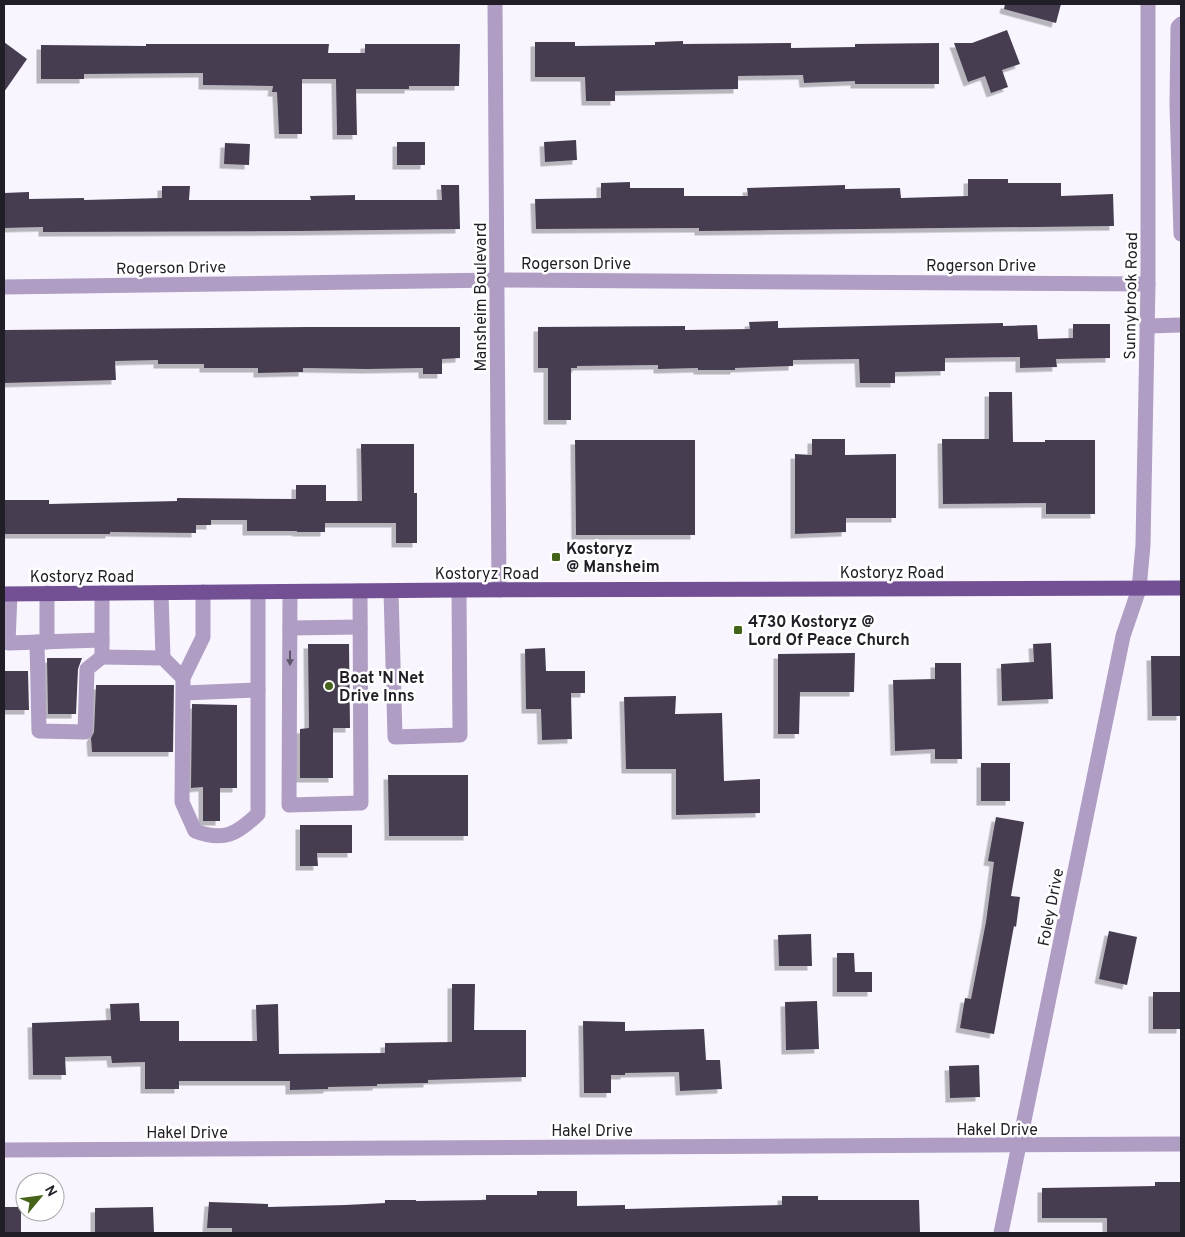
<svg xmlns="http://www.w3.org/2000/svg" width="1185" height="1237" font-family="Overpass,sans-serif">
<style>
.building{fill:#473e51;filter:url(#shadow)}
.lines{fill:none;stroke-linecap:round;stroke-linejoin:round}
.minor{stroke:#af9dc3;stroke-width:15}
.major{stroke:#735094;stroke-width:15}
.oneway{fill:#61576d}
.poi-dot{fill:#456419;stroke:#fff;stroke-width:2}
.labels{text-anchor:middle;stroke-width:5;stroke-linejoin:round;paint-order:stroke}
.street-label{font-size:16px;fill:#221e27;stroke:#fff}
.poi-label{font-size:16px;font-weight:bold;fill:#221e27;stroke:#fff;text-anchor:start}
</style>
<defs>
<filter id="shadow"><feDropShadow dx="-4.5" dy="4.5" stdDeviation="0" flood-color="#0004"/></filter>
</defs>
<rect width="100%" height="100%" fill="#f9f5ff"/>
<g class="building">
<path d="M 1005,4 L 1061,4 L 1056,23 L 1004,9 Z"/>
<path d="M 1007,30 L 1020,64 L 1002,70 L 1008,87 L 991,93 L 985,76 L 968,82 L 954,43 L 972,43 Z"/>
<path d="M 683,41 L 683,44 L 791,43 L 791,48 L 855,47 L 855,44 L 939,43 L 939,84 L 855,84 L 855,81 L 804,83 L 803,75 L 738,76 L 738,89 L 615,91 L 615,101 L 586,101 L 585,77 L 535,77 L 535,42 L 575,42 L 575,46 L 655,45 L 655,42 Z"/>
<path d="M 4,42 L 27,59 L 4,92 Z"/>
<path d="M 146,44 L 329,44 L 328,53 L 365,53 L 365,44 L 460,44 L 459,86 L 409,86 L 409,89 L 356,89 L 357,135 L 337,135 L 336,79 L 302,79 L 302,134 L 279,134 L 277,92 L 272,92 L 273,86 L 203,85 L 203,73 L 84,74 L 84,79 L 41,79 L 41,45 L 146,46 Z"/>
<path d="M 576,140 L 577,160 L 545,162 L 544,142 Z"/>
<rect x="397" y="142" width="28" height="23"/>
<path d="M 225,143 L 250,144 L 249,165 L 224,164 Z"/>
<path d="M 968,179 L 1008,179 L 1008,183 L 1061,183 L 1061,196 L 1113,194 L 1114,226 L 699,231 L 699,228 L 536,229 L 535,199 L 601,198 L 601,183 L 630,182 L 630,188 L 684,188 L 684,196 L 748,196 L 747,188 L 845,185 L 845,189 L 900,188 L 901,198 L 968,196 Z"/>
<path d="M 441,185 L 459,185 L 460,229 L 298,231 L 43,232 L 43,227 L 4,228 L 4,193 L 29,192 L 29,199 L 84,198 L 84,200 L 162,198 L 162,186 L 190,186 L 189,200 L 311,200 L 310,196 L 355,195 L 355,200 L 442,200 Z"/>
<path d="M 778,321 L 778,328 L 1003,323 L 1003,326 L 1037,325 L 1038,339 L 1073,338 L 1073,324 L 1110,324 L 1110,358 L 1056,359 L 1057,367 L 1020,368 L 1020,357 L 945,358 L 945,371 L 895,372 L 895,383 L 860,383 L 859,359 L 793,360 L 793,366 L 735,368 L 735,370 L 698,370 L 698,368 L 658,369 L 658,365 L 577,366 L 577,368 L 571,368 L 571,420 L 548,420 L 548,368 L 538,368 L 538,327 L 685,326 L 685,330 L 750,329 L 749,322 Z"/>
<path d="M 310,327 L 460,327 L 460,358 L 442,359 L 442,374 L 423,374 L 423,368 L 367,369 L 303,368 L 303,372 L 258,373 L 258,368 L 204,368 L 204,364 L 158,364 L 158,360 L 115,361 L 116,380 L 4,383 L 4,330 Z"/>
<path d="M 989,392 L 1012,392 L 1013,442 L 1045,442 L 1045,440 L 1095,440 L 1095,514 L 1046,514 L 1046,503 L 943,504 L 942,439 L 989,439 Z"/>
<path d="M 812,439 L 845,439 L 845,455 L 896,454 L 896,518 L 846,518 L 846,532 L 795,534 L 795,454 L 812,455 Z"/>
<path d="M 575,440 L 695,440 L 695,535 L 576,535 Z"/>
<path d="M 361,444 L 414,444 L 414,493 L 417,493 L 417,543 L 396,543 L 396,523 L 325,523 L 325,532 L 297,532 L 297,531 L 247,531 L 247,520 L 211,520 L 211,525 L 196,525 L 196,533 L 110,532 L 110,534 L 4,534 L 4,500 L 49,500 L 49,504 L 177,501 L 177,498 L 296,499 L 296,485 L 326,485 L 326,501 L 362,501 Z"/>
<path d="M 1051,643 L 1053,699 L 1002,701 L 1001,664 L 1034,662 L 1033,644 Z"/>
<path d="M 308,644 L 349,644 L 350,728 L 333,728 L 333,778 L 300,778 L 300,729 L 309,728 Z"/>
<path d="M 545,648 L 546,671 L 585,671 L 585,693 L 571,693 L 572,739 L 542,740 L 541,709 L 526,709 L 525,649 Z"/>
<path d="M 855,653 L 854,692 L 800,692 L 799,734 L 778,734 L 778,654 Z"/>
<path d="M 1151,656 L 1181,656 L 1181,716 L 1152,716 Z"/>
<path d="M 47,658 L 82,658 L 78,669 L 76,714 L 48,714 Z"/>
<path d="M 935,663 L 961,663 L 962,759 L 935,759 L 935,749 L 895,751 L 893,680 L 935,679 Z"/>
<path d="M 4,671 L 28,671 L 29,710 L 4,710 Z"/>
<path d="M 96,685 L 174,685 L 173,752 L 92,752 L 91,738 L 94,732 Z"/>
<path d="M 676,696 L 675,714 L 722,713 L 724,781 L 760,779 L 760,813 L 676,815 L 676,769 L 626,769 L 624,697 Z"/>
<path d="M 192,704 L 237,705 L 237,788 L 220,788 L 220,821 L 203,821 L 203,787 L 191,788 Z"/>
<rect x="981" y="763" width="29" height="38"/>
<path d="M 388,775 L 468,775 L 468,836 L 389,836 Z"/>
<path d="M 996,817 L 1024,822 L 1011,896 L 1020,897 L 1016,927 L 1014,926 L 994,1034 L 960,1028 L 965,998 L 971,999 L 986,922 L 994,862 L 988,861 Z"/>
<path d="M 300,825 L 352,825 L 352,853 L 317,853 L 318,866 L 300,866 Z"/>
<path d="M 1109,931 L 1137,937 L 1127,985 L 1099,979 Z"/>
<path d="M 811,934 L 812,966 L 779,966 L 778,935 Z"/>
<path d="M 837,953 L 854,953 L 855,972 L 872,972 L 872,992 L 837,992 Z"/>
<path d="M 452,984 L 475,984 L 474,1030 L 526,1030 L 526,1077 L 428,1080 L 428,1083 L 377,1084 L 377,1086 L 328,1087 L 328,1089 L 290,1090 L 290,1081 L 179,1081 L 179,1089 L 145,1089 L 145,1062 L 112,1063 L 111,1056 L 65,1057 L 66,1075 L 33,1075 L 32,1023 L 111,1020 L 110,1004 L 139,1003 L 140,1021 L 179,1021 L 179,1041 L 257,1041 L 256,1005 L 278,1004 L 279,1054 L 385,1053 L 385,1043 L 452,1042 Z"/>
<rect x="1153" y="992" width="28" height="37"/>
<path d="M 817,1001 L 819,1049 L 786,1050 L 785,1002 Z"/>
<path d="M 583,1021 L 625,1022 L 625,1031 L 704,1029 L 706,1060 L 720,1060 L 722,1089 L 680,1091 L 679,1072 L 625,1073 L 625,1075 L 611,1075 L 611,1093 L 584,1093 Z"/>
<path d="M 979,1065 L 980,1097 L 950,1098 L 949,1066 Z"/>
<path d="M 1155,1182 L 1181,1182 L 1181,1233 L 1107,1233 L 1107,1218 L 1042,1218 L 1042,1188 L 1155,1186 Z"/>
<path d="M 537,1191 L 577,1191 L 577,1206 L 625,1205 L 625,1209 L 782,1205 L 782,1196 L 818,1196 L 818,1200 L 919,1200 L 920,1233 L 232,1233 L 232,1228 L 207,1228 L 209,1202 L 268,1204 L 268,1207 L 345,1205 L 385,1203 L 385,1200 L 416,1200 L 416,1201 L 486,1200 L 486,1195 L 537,1195 Z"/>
<rect x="4" y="1207" width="17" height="26"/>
<path d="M 153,1207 L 154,1233 L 95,1233 L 95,1208 Z"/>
</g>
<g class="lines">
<g class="minor">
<path d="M 495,4 L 499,590"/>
<path d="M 1181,24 L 1178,27 L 1177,105 L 1181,234"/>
<path d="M 4,287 L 497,280 L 1148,284"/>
<path d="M 1147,326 L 1181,325"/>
<path d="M 391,591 L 395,737 L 460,735 L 459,590"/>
<path d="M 203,592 L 203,637 L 183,678 L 182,802 L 195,831 C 224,842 237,834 258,814 L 258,592"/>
<path d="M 290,592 L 289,805 L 361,803 L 360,591"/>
<path d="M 102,593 L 102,657 L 163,658 L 183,678"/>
<path d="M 161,593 L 163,658"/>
<path d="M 10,594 L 8,643 L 102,640"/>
<path d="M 290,628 L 360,627"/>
<path d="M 37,642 L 39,731 L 85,732 L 87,669 L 102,657"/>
<path d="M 47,642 L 47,593"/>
<path d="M 184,693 L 258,690"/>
<path d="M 4,1150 L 1181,1144"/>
<path d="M 1001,1233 L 1123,636 L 1139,589 L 1143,545 L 1148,284 L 1148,4"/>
</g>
<path class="major" d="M 4,594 L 459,590 L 1181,588"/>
</g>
<defs><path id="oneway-solid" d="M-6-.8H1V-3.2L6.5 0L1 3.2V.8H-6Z" transform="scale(1.25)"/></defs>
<use class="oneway" href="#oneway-solid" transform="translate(290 658) rotate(90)"/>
<g class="poi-dot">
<rect x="551" y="552" width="10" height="10" rx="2.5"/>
<rect x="733" y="625" width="10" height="10" rx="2.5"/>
<circle cx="329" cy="686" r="5"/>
</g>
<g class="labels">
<g class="street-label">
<text x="576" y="269">Rogerson Drive</text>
<text x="981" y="271">Rogerson Drive</text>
<text transform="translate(171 267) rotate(-1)" y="6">Rogerson Drive</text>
<text transform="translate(1130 296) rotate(-89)" y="6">Sunnybrook Road</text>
<text transform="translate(480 297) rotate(-90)" y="6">Mansheim Boulevard</text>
<text x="892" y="578">Kostoryz Road</text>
<text x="487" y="579">Kostoryz Road</text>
<text x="82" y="582">Kostoryz Road</text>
<text transform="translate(1050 907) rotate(-79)" y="6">Foley Drive</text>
<text x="997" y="1135">Hakel Drive</text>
<text x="592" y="1136">Hakel Drive</text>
<text x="187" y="1138">Hakel Drive</text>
</g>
<g class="poi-label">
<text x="566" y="554">Kostoryz<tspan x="566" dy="18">@ Mansheim</tspan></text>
<text x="748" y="627">4730 Kostoryz @<tspan x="748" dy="18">Lord Of Peace Church</tspan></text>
<text x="339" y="683">Boat 'N Net<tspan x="339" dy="18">Drive Inns</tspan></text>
</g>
</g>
<rect width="1185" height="1237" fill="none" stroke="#221e27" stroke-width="10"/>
<g transform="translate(40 1197) rotate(61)"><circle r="24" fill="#ffffff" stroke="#a7a5a9"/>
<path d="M0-4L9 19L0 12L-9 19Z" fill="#456419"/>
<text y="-8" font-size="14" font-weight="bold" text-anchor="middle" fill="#221e27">N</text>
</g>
</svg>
